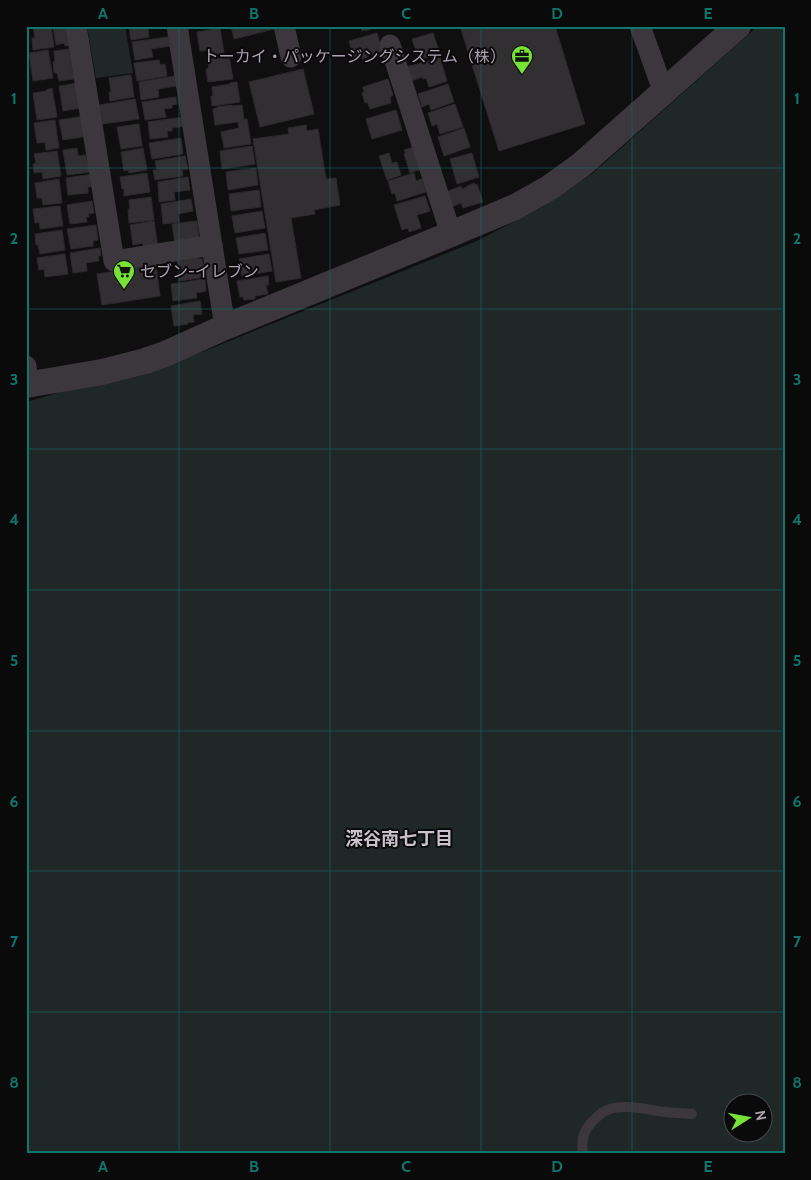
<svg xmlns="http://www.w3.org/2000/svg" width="811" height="1180" font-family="Cabin,'Noto Sans JP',sans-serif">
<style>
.green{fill:#202727;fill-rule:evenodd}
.building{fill:#322f32;stroke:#2c292c}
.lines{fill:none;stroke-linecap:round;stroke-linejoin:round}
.service{stroke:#3b373c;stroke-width:10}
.minor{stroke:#3b373c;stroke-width:21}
.tertiary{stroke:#3b373c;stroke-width:26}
.grid{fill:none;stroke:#0f766e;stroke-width:1;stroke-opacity:0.55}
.labels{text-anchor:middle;stroke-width:4;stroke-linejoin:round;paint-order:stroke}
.poi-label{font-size:16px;fill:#aba1b0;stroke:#0b0a0b;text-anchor:end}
.neighbourhood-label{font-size:18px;font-weight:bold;fill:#c9c2cc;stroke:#0b0a0b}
.neatline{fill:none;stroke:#0f766e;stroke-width:2}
.grid-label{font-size:16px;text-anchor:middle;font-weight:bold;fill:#0f766e}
</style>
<rect width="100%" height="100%" fill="#100f10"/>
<g class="green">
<path d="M 87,26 L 125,26 L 133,73 L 96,78 Z"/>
<path d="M 758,26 L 785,26 L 785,1154 L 26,1154 L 26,402 L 202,352 L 477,241 L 544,206 L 592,174 ZM 734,1102 L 764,1102 L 764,1132 L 734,1132 Z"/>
</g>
<g class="building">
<path d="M 33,26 L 51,26 L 54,47 L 33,50 L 32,38 L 35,38 Z"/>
<path d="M 53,26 L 70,26 L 73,45 L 65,46 L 64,43 L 56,45 Z"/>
<path d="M 129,26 L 166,26 L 148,29 L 149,37 L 131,40 Z"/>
<path d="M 231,26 L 274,26 L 274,29 L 234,39 Z"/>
<path d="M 360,26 L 380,26 L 365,31 L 365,30 L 362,31 Z"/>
<path d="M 460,26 L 555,26 L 585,124 L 499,151 Z"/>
<path d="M 220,28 L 224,53 L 211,55 L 210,50 L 200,51 L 197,32 Z"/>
<path d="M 377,33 L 382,51 L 362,59 L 362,57 L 354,60 L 349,41 Z"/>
<path d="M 433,33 L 439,51 L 437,51 L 438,54 L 419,60 L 412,39 Z"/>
<path d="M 168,37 L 170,46 L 151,49 L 153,57 L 135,60 L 132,42 Z"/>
<path d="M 69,49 L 74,79 L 59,81 L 57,73 L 54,73 L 53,62 L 55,61 L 54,51 Z"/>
<path d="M 48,50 L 53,78 L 33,81 L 29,53 Z"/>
<path d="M 229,56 L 233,79 L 208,82 L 206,69 L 209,68 L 207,59 Z"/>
<path d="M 440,58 L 447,81 L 429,87 L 426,78 L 423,79 L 422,77 L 411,81 L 406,67 Z"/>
<path d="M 159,60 L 160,65 L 165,64 L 167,76 L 137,81 L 134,63 Z"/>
<path d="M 303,69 L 314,114 L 260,127 L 249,82 Z"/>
<path d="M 131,75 L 134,97 L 110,101 L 109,92 L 111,92 L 109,78 Z"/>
<path d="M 175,76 L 176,86 L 158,89 L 159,97 L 141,100 L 139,82 Z"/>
<path d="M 388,79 L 393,95 L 390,97 L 391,103 L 370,109 L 367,102 L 365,103 L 362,93 L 364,92 L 363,87 Z"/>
<path d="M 237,82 L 240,102 L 212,106 L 211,96 L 213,96 L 212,87 L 230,84 L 230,83 Z"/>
<path d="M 79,83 L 81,108 L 63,111 L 59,86 Z"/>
<path d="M 448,84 L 454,102 L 431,110 L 429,104 L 422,107 L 418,94 Z"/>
<path d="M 52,88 L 57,117 L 37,120 L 33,93 L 46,91 L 46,90 Z"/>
<path d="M 176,97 L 177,104 L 172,105 L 172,108 L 164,109 L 166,117 L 145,120 L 142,102 Z"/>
<path d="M 135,99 L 139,119 L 102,124 L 99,105 Z"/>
<path d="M 455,104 L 463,127 L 440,134 L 437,124 L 432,126 L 428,113 Z"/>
<path d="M 231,105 L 232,106 L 242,105 L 244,119 L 247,119 L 251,144 L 224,148 L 221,132 L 239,128 L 238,122 L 215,125 L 213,109 L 217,108 L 217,107 Z"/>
<path d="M 396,110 L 402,130 L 372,139 L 366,119 Z"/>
<path d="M 85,116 L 88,136 L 63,140 L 59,120 Z"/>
<path d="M 184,117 L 185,126 L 172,128 L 172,131 L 167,131 L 168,137 L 150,139 L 148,122 Z"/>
<path d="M 55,120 L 59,148 L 46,150 L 45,142 L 37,143 L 34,123 Z"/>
<path d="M 139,124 L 142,146 L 121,149 L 117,127 Z"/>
<path d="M 306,125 L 307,131 L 318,129 L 326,179 L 336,178 L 340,205 L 314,210 L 315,214 L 291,218 L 301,278 L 276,282 L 253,139 L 289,134 L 288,128 Z"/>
<path d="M 464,128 L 470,147 L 444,156 L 438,137 Z"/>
<path d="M 181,138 L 183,154 L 152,159 L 149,143 Z"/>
<path d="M 252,146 L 255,164 L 222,169 L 220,151 Z"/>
<path d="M 414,147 L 421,169 L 410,173 L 404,154 L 406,153 L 404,150 Z"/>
<path d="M 77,148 L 78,156 L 86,155 L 87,161 L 90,161 L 91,172 L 67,175 L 63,150 Z"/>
<path d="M 143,148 L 147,170 L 129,173 L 128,170 L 124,171 L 121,152 Z"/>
<path d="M 57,151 L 61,176 L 43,179 L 42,172 L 34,173 L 33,164 L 36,163 L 34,154 Z"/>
<path d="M 389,153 L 392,163 L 397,162 L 401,175 L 387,180 L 379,156 Z"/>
<path d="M 472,153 L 479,177 L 457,184 L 450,159 Z"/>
<path d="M 185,156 L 188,169 L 182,170 L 183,176 L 155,180 L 153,170 L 157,170 L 155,161 Z"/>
<path d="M 256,168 L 258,185 L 228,190 L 226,172 Z"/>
<path d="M 147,173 L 150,192 L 124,196 L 124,188 L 122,189 L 120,177 Z"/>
<path d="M 414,173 L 416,181 L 422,179 L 426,192 L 397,201 L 395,193 L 392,194 L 388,181 Z"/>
<path d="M 94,174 L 96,186 L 88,187 L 88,193 L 68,195 L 66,178 Z"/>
<path d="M 188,177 L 190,190 L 174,192 L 175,200 L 159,202 L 158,182 Z"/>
<path d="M 59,179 L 62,203 L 43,205 L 42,198 L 37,198 L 35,183 Z"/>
<path d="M 474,183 L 475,185 L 477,184 L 483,202 L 463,208 L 461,203 L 451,207 L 446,192 L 461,186 L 462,189 L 467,187 L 467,186 Z"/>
<path d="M 259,190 L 261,207 L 231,211 L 229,194 Z"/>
<path d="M 425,196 L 430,211 L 417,215 L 421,228 L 409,232 L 408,228 L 402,230 L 394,205 Z"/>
<path d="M 151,197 L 154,220 L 129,223 L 128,209 L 130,209 L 129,200 Z"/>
<path d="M 191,199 L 193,211 L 178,214 L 179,222 L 163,224 L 161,204 Z"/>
<path d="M 92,201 L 94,213 L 88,214 L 89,217 L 86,217 L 87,222 L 70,224 L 67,205 Z"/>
<path d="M 60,206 L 63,226 L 40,229 L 39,222 L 35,223 L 33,209 Z"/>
<path d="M 262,211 L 265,228 L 235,233 L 232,216 Z"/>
<path d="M 154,221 L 158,247 L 143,249 L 143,243 L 133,245 L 130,225 Z"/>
<path d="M 197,221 L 199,238 L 175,244 L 172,224 Z"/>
<path d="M 96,225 L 98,240 L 93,241 L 93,246 L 71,249 L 67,229 Z"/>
<path d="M 62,230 L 65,250 L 40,254 L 38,245 L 36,245 L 35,234 Z"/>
<path d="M 265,233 L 268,250 L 239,254 L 236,238 Z"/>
<path d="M 100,248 L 101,256 L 98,256 L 99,261 L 86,263 L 87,271 L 73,273 L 70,253 Z"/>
<path d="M 65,254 L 68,274 L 45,277 L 44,269 L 39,270 L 37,258 Z"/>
<path d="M 269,254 L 272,271 L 242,276 L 239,259 Z"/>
<path d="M 198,258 L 198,259 L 202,259 L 206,277 L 179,281 L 177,261 Z"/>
<path d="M 156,265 L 160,296 L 102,305 L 97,274 Z"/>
<path d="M 268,276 L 269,285 L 266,285 L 268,294 L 255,296 L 255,299 L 244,300 L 243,297 L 240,297 L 237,281 Z"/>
<path d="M 205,279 L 206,291 L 196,293 L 197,298 L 173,301 L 171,284 Z"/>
<path d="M 200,301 L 202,314 L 193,315 L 194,322 L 187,323 L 188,324 L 174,326 L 171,306 Z"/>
</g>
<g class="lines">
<path class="service" d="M 583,1154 C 581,1139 583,1130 595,1119 C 597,1117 600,1114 603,1112 C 620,1102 647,1110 665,1112 C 673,1113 683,1113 692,1114"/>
<g class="minor">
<path d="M 76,26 L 114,261 L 212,245"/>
<path d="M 177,26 L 225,327"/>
<path d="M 284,26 L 291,57"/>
<path d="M 640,26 L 664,93"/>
<path d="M 390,45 L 451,234"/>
<path d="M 26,366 L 28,384"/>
</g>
<path class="tertiary" d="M 26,385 L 102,372 L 145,361 L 165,354 L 225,327 L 451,234 L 515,207 L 549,188 L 581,165 L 738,26"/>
</g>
<path class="grid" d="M 179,26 L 179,1154M 330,26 L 330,1154M 481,26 L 481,1154M 632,26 L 632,1154M 26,168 L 785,168M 26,309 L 785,309M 26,449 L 785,449M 26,590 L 785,590M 26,731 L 785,731M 26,871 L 785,871M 26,1012 L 785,1012"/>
<defs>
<g id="office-pin" transform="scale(1.125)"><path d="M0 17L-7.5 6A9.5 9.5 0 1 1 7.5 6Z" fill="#76e235" stroke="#0b0a0b"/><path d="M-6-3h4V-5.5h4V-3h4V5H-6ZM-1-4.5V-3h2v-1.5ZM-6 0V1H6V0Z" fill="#111"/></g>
<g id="supermarket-pin" transform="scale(1.125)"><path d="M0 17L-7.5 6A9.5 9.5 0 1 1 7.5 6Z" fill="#76e235" stroke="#0b0a0b"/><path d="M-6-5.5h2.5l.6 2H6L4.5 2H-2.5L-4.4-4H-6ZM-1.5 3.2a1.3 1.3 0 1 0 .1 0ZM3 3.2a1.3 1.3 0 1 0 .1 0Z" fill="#111"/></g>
</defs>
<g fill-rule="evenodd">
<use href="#office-pin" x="522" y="56"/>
<use href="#supermarket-pin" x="124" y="271"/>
</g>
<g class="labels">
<g class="poi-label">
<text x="506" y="62">トーカイ・パッケージングシステム（株）</text>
<text x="140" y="277" text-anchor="start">セブン-イレブン</text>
</g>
<g class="neighbourhood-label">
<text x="399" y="845">深谷南七丁目</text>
</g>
</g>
<rect width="811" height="1180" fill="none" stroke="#0b0a0b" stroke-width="55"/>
<g transform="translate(748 1118) rotate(79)"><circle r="24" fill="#0b0a0b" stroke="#4b464d"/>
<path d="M0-4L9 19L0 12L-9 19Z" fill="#76e235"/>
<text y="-8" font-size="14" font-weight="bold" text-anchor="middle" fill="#aba1b0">N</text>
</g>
<rect x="28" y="28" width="756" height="1124" class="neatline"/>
<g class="grid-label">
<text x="103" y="19">A</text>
<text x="254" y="19">B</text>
<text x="406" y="19">C</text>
<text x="557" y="19">D</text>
<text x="708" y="19">E</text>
<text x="14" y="104">1</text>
<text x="797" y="104">1</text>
<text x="14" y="244">2</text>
<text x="797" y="244">2</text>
<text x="14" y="385">3</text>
<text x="797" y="385">3</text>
<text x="14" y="525">4</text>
<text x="797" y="525">4</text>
<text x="14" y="666">5</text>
<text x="797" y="666">5</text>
<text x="14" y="807">6</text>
<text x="797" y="807">6</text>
<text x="14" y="947">7</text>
<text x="797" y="947">7</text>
<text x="14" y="1088">8</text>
<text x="797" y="1088">8</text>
<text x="103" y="1172">A</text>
<text x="254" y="1172">B</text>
<text x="406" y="1172">C</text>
<text x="557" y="1172">D</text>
<text x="708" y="1172">E</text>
</g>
</svg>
